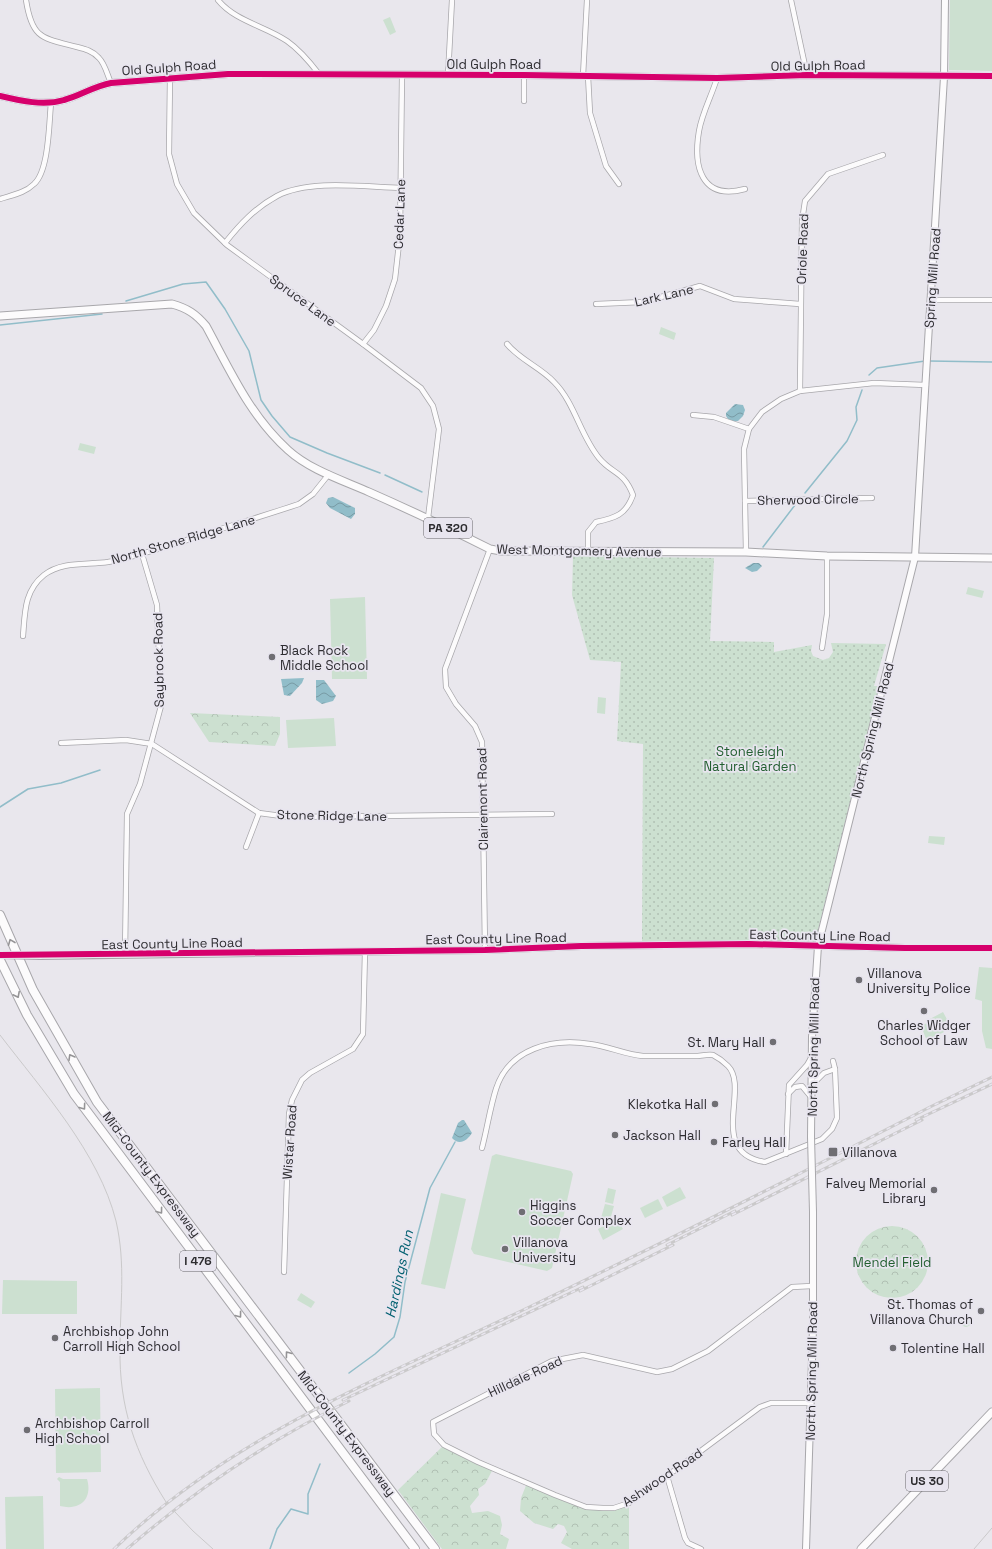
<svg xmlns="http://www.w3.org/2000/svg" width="992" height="1549" font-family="'Space Grotesk',sans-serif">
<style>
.grass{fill:#cce0d0}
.forest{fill:url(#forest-crowns)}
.garden{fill:url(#garden-dots)}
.water{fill:url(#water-waves)}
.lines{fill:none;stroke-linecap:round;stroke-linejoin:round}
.stream{stroke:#91bdc9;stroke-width:1.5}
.minor-casing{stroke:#a8a7ab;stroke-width:6}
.tertiary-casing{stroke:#a8a7ab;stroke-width:8}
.secondary-casing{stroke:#a8a7ab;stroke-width:8}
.primary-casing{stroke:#a8a7ab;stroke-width:9}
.trunk-casing{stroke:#a8a7ab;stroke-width:9}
.motorway-casing{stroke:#a8a7ab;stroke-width:10}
.minor{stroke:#fcfbfc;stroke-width:4.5}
.tertiary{stroke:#fcfbfc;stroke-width:5.5}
.secondary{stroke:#fcfbfc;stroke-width:6}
.primary{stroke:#fcfbfc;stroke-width:7}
.trunk{stroke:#fcfbfc;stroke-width:7}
.motorway{stroke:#fcfbfc;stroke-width:8}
.tram{stroke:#cac9ca;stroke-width:1}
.rail-casing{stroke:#cac9ca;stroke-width:3}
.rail{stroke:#e8e5ef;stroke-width:1.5;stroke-dasharray:4.5;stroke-linecap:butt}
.tertiary-bridge-casing{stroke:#a8a7ab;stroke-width:8;stroke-linecap:butt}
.secondary-bridge-casing{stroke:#a8a7ab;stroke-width:8;stroke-linecap:butt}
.tertiary-bridge{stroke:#fcfbfc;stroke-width:5.5}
.secondary-bridge{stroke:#fcfbfc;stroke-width:6}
.cycleway-casing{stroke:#e8e5ef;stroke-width:8}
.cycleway{stroke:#d6006c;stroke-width:6}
.oneway{stroke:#959496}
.poi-dot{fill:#6f6e73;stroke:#e8e5ef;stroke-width:1.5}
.labels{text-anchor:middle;stroke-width:3.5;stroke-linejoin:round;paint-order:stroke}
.shield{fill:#e8e5ef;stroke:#66646a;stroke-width:1}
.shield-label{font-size:12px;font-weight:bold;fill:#2e2d31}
.street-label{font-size:13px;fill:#2e2d31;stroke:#e8e5ef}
.poi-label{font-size:13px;fill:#2e2d31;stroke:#e8e5ef;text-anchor:start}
.park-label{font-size:13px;fill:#225f30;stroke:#e8e5ef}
.water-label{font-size:14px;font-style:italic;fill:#036171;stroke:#e8e5ef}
</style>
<defs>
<pattern id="forest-crowns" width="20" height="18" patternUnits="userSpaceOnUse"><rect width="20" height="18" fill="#cce0d0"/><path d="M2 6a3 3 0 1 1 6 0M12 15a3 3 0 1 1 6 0" fill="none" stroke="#b0c0b3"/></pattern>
<pattern id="garden-dots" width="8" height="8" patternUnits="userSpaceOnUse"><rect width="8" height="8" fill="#cce0d0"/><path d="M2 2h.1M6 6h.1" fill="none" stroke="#b0c0b3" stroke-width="1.8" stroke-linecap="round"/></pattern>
<pattern id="water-waves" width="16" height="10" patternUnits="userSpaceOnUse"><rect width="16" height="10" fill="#91bdc9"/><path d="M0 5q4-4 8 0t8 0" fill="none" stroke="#779aa4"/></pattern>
</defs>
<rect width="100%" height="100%" fill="#e9e7ed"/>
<g class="grass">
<path d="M 950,0 L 992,0 L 992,71 L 949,70 Z"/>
<path d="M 390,17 L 396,32 L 390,35 L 383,20 Z"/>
<path d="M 661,327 L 676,333 L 674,340 L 659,334 Z"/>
<path d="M 80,443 L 96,447 L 94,454 L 78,450 Z"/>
<path d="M 968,587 L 984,591 L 982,598 L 966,594 Z"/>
<path d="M 365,597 L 367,679 L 332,679 L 330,599 Z"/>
<path d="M 598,697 L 606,698 L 605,714 L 597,713 Z"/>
<path d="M 334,718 L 336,746 L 288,748 L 286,720 Z"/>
<path d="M 929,836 L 945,837 L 944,845 L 928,843 Z"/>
<path d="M 979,967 L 992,968 L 992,1049 L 986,1048 L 982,1031 L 982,1001 L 975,999 Z"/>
<path d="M 943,1012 L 949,1023 L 942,1027 L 944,1032 L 927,1041 L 921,1026 L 929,1022 L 928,1020 Z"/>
<path d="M 496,1154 L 571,1171 L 573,1174 L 552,1268 L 547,1271 L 474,1254 L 471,1249 L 492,1156 Z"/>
<path d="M 680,1187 L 686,1198 L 667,1207 L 662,1197 Z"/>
<path d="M 608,1188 L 616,1190 L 613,1204 L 605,1202 Z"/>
<path d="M 441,1193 L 466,1199 L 445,1289 L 421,1284 Z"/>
<path d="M 658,1199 L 663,1209 L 645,1218 L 640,1208 Z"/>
<path d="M 605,1204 L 614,1206 L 610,1220 L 601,1218 Z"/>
<path d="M 617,1219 L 623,1229 L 603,1240 L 598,1229 Z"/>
<path d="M 3,1280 L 77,1281 L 77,1314 L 2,1314 Z"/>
<path d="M 301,1293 L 315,1302 L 311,1308 L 297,1300 Z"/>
<circle cx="966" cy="1322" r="5"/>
<path d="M 100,1388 L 101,1472 L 56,1473 L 55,1389 Z"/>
<path d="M 59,1477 L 63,1479 L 87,1479 C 93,1499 80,1511 60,1506 L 60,1482 L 57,1479 Z"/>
<path d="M 43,1496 L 44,1549 L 6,1549 L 5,1497 Z"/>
</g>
<g class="forest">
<path d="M 190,713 L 280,717 L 280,734 L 275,746 L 209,742 Z"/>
<circle cx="892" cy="1262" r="36"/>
<path d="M 444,1445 L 493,1469 L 485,1484 L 478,1489 L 479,1495 L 470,1506 L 472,1513 L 488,1511 L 500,1516 L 502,1525 L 500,1534 L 509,1539 L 506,1549 L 442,1549 L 398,1490 Z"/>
<path d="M 527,1483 L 586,1507 L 603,1508 L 629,1503 L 629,1549 L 572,1549 L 561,1543 L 567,1532 L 564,1526 L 558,1524 L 553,1529 L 534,1523 L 520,1511 L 521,1498 Z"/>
</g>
<path class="garden" d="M 573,556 L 714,558 L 710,641 L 774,642 L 774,652 L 812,645 L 811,651 L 813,656 L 823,660 L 829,658 L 833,652 L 831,643 L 886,644 L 874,686 L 879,686 L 815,942 L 642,943 L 643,744 L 617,741 L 621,662 L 590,660 L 572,595 Z"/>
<g class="water">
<path d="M 735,404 L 743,405 L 745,410 L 743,416 L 738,421 L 730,422 L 726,416 L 726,413 Z"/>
<path d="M 333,497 L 355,508 L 355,514 L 351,519 L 330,508 L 326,503 L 328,498 Z"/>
<path d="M 753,563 L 759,563 L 762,566 L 757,571 L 752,572 L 745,568 Z"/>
<path d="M 304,678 L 302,683 L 290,696 L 284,695 L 281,679 Z"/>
<path d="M 316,680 L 324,680 L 336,696 L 333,701 L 322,704 L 316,700 Z"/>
<path d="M 462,1120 L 464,1120 L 472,1133 C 467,1141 459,1146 452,1138 L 458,1123 Z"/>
</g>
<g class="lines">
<g class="stream">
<path d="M 126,301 L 183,284 L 206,282 L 225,309 L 249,351 L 261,400 L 272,416 L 290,437 L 327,453 L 380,473"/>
<path d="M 0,325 L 102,314"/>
<path d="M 929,361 L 992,362"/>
<path d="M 869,375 L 877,368 L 925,361"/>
<path d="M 385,475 L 422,492"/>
<path d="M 805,493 L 847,441 L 857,420 L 856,407 L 862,390"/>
<path d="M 763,547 L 795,505"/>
<path d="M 0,807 L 28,789 L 61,783 L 100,770"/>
<path d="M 349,1373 L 375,1354 L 394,1337 L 400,1317 L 405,1282 L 430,1188 L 455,1142"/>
<path d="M 270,1549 L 277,1529 L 291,1509 L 308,1514 L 308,1494 L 320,1464"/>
</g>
<g class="minor-casing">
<g id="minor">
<path d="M 26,0 C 32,39 42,38 77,47 C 85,49 93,51 99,58 C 105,64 107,74 111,83"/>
<path d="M 218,0 C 235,21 265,26 287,41 C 300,50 309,61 319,74"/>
<path d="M 791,0 L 807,75"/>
<path d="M 448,75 L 452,0"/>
<path d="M 524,75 L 524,101"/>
<path d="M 583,76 L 587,0"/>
<path d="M 588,76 L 590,113 L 606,166 L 619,184"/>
<path d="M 170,77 L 169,154 L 177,184 L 194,213 L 227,245 L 363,344 L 421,388 L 433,406 L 439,429 L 428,518"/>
<path d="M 717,78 C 712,95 702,113 699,131 C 693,166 701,201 745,189"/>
<path d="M 0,199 C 12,195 25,193 34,184 C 49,171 49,123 51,103"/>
<path d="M 225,243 C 240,224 255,208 277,196 C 310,179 364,187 401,188"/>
<path d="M 931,300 L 992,300"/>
<path d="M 596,304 L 643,302 L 700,286 L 734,299 L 800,304"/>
<path d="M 363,344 L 374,330 L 386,306 L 395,279 L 400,235 L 402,75"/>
<path d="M 507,344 C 520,360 540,367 554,382 C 575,403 580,435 599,458 C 612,474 624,471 633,495 C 626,515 615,518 596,522 L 588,532 L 588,551"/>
<path d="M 800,391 L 802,221 L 805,201 L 828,174 L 883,155"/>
<path d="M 693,415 L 714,417 L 749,429"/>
<path d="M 745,501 L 872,498"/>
<path d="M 746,552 L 744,449 L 749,429 L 762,412 L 781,399 L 800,391 L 874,383 L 926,385"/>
<path d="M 23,636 C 25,613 24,591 44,575 C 62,561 87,565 108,562 C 136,557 163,547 190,539 C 226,527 263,516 299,504 L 313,494 L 329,474"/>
<path d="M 822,648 L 827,614 L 827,556"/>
<path d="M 61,743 L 126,740 L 152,744 L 259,813 L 289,817 L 552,814"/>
<path d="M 246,847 L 259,813"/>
<path d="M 485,950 L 482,742 L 475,726 L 456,704 L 446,687 L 445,669 L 490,549"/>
<path d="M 125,955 L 127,814 L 140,784 L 161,706 L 157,605 L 142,554"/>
<path d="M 812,1085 L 824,1073 L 835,1069"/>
<path d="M 788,1094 L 795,1087 L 802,1086 L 812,1098"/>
<path d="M 482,1148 C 487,1129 490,1108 496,1089 C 509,1048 553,1038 590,1044 C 608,1046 626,1055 643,1056 C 661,1056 678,1056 695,1056 C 700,1056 708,1054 713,1055 C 717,1057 725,1063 728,1066 C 750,1088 707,1153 765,1162 L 822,1139 L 832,1129 L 837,1118 L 835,1069 L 833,1061"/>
<path d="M 786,1154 L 789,1085 L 807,1065 L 811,1058"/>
<path d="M 284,1272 L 289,1114 L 292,1100 L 302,1080 L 310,1073 L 353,1049 L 363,1034 L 365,951"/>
<path d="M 811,1403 L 771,1403 L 760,1407 L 667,1476 L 629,1503 L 614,1508 L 603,1508 L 586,1507 L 555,1495 L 478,1462 L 444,1445 L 434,1434 L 433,1422 L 552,1361 L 583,1355 L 657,1372 L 672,1369 L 708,1351 L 792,1287 L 812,1286"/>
<path d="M 667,1476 L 685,1538 L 688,1543 L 701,1549"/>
</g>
</g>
<g class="tertiary-casing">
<g id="tertiary">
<path d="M 0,96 C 21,101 44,106 64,100 C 80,96 94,86 111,83 L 228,74 L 524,75 L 717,78 L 807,75 L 992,76"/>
<path d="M 40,956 L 485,950 L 581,946 L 749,944 L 905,948 L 992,948"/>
</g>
</g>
<g class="secondary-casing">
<g id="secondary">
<path d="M 811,1137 L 812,1037 L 818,946 L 915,557 L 944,77 L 945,0"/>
<path d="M 806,1549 L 813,1328 L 813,1212"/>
</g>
</g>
<g class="primary-casing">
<path id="primary" d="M 0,316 L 172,304 C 187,308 196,314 206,326 C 230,370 250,416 288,450 C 310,470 342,480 369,492 C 410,510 450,529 490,549 L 501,551 L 746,552 L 827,556 L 992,558"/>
</g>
<g class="trunk-casing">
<path id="trunk" d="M 861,1549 L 992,1412"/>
</g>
<g class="motorway-casing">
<g id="motorway">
<path d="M 0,915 L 33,990 L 97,1102 L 435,1549"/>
<path d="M 0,960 L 27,1015 L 74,1094 L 415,1549"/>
</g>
</g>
<use href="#minor" class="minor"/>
<use href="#tertiary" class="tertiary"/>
<use href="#secondary" class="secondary"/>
<use href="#primary" class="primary"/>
<use href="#trunk" class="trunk"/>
<use href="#motorway" class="motorway"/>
<g class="tram">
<path d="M 0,1035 C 42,1090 99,1153 116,1221 C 126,1264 120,1305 120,1348 C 119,1407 135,1453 166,1502"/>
<path d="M 175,1512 L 193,1531 L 213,1549"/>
<path d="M 974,1549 L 992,1528"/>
</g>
<g class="rail-casing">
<g id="rail">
<path d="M 916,1120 L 992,1084"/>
<path d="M 732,1215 L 922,1120"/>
<path d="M 667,1245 L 735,1211"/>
<path d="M 580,1291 L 673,1245"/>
<path d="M 343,1400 L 583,1287"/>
<path d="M 114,1549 C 230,1437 378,1379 521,1311 C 659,1245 796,1176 932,1106 L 992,1077"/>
<path d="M 127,1549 C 195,1490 268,1441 349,1401"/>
</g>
</g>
<use href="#rail" class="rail"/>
<g class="tertiary-bridge-casing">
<path id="tertiary-bridge" d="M 0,955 L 40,956"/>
</g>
<g class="secondary-bridge-casing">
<path id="secondary-bridge" d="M 811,1137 L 813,1212"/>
</g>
<use href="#tertiary-bridge" class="tertiary-bridge"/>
<use href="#secondary-bridge" class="secondary-bridge"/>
<g class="cycleway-casing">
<g id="cycleway">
<path d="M 0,96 C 21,101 44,106 64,100 C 80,96 94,86 111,83 L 228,74 L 524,75 L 717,78 L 807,75 L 992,76"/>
<path d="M 0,955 L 485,950 L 581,946 L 749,944 L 905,948 L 992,948"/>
</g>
</g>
<use href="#cycleway" class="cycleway"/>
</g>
<defs><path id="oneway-chevron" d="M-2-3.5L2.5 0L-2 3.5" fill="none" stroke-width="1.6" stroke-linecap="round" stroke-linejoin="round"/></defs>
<g class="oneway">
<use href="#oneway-chevron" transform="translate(11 942) rotate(-112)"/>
<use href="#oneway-chevron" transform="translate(17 995) rotate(63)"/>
<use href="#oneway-chevron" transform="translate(71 1057) rotate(-120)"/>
<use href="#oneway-chevron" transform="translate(83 1107) rotate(54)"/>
<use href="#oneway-chevron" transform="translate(160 1211) rotate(53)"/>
<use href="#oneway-chevron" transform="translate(239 1315) rotate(53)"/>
<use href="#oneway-chevron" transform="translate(288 1354) rotate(-127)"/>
</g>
<g class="poi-dot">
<circle cx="272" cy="657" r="4"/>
<circle cx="859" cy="980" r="4"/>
<circle cx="924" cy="1011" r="4"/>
<circle cx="773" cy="1042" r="4"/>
<circle cx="715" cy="1104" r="4"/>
<circle cx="615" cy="1135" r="4"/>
<circle cx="714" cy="1142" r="4"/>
<rect x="828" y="1147" width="10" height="10" rx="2"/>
<circle cx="934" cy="1190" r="4"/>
<circle cx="522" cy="1212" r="4"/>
<circle cx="505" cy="1249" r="4"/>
<circle cx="981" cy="1311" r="4"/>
<circle cx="55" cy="1338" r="4"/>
<circle cx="893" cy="1348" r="4"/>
<circle cx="27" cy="1430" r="4"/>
</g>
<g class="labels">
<g class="shield">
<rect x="424" y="518" width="48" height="20" rx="3"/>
<rect x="180" y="1251" width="36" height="20" rx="3"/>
<rect x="906" y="1471" width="42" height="20" rx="3"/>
</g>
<g class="shield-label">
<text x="448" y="532">PA 320</text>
<text x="198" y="1265">I 476</text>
<text x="927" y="1485">US 30</text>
</g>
<g class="street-label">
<text x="494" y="69">Old Gulph Road</text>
<text transform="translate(818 65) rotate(-1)" y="5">Old Gulph Road</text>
<text transform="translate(169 67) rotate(-4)" y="5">Old Gulph Road</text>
<text transform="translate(399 214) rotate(-88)" y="5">Cedar Lane</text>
<text transform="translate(802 249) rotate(-88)" y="5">Oriole Road</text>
<text transform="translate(932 278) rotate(-86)" y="5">Spring Mill Road</text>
<text transform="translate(664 295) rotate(-13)" y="5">Lark Lane</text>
<text transform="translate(303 300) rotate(36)" y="5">Spruce Lane</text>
<text transform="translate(808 499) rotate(-1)" y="5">Sherwood Circle</text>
<text transform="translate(183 539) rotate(-16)" y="5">North Stone Ridge Lane</text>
<text transform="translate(579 550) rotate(1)" y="5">West Montgomery Avenue</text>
<text transform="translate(158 660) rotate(-91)" y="5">Saybrook Road</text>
<text transform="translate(872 730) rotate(-76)" y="5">North Spring Mill Road</text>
<text transform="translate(482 799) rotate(-91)" y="5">Clairemont Road</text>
<text transform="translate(332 815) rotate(1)" y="5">Stone Ridge Lane</text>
<text transform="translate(820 935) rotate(1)" y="5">East County Line Road</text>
<text transform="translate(496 938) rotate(-1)" y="5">East County Line Road</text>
<text transform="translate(172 943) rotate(-1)" y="5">East County Line Road</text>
<text transform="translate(813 1047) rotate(-89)" y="5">North Spring Mill Road</text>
<text transform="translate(289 1142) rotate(-86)" y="5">Wistar Road</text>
<text transform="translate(152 1174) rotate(53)" y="5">Mid-County Expressway</text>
<text transform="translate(811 1371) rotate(-89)" y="5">North Spring Mill Road</text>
<text transform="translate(525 1376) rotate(-25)" y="5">Hilldale Road</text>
<text transform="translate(347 1433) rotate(53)" y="5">Mid-County Expressway</text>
<text transform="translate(662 1477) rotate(-34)" y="5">Ashwood Road</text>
</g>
<g class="poi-label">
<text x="280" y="655">Black Rock<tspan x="280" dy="15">Middle School</tspan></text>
<text x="867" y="978">Villanova<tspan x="867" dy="15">University Police</tspan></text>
<text x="924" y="1030" text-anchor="middle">Charles Widger<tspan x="924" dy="15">School of Law</tspan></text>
<text x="765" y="1047" text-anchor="end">St. Mary Hall</text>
<text x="707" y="1109" text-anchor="end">Klekotka Hall</text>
<text x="623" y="1140">Jackson Hall</text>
<text x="722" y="1147">Farley Hall</text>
<text x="842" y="1157">Villanova</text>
<text x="926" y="1188" text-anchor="end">Falvey Memorial<tspan x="926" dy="15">Library</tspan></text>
<text x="530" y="1210">Higgins<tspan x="530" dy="15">Soccer Complex</tspan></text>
<text x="513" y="1247">Villanova<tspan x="513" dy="15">University</tspan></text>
<text x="973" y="1309" text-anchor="end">St. Thomas of<tspan x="973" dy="15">Villanova Church</tspan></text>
<text x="63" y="1336">Archbishop John<tspan x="63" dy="15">Carroll High School</tspan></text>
<text x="901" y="1353">Tolentine Hall</text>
<text x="35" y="1428">Archbishop Carroll<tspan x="35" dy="15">High School</tspan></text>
</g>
<g class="park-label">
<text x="750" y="756">Stoneleigh<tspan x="750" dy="15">Natural Garden</tspan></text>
<text x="892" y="1267">Mendel Field</text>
</g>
<g class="water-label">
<text transform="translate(399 1274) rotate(-78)" y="5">Hardings Run</text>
</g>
</g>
</svg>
